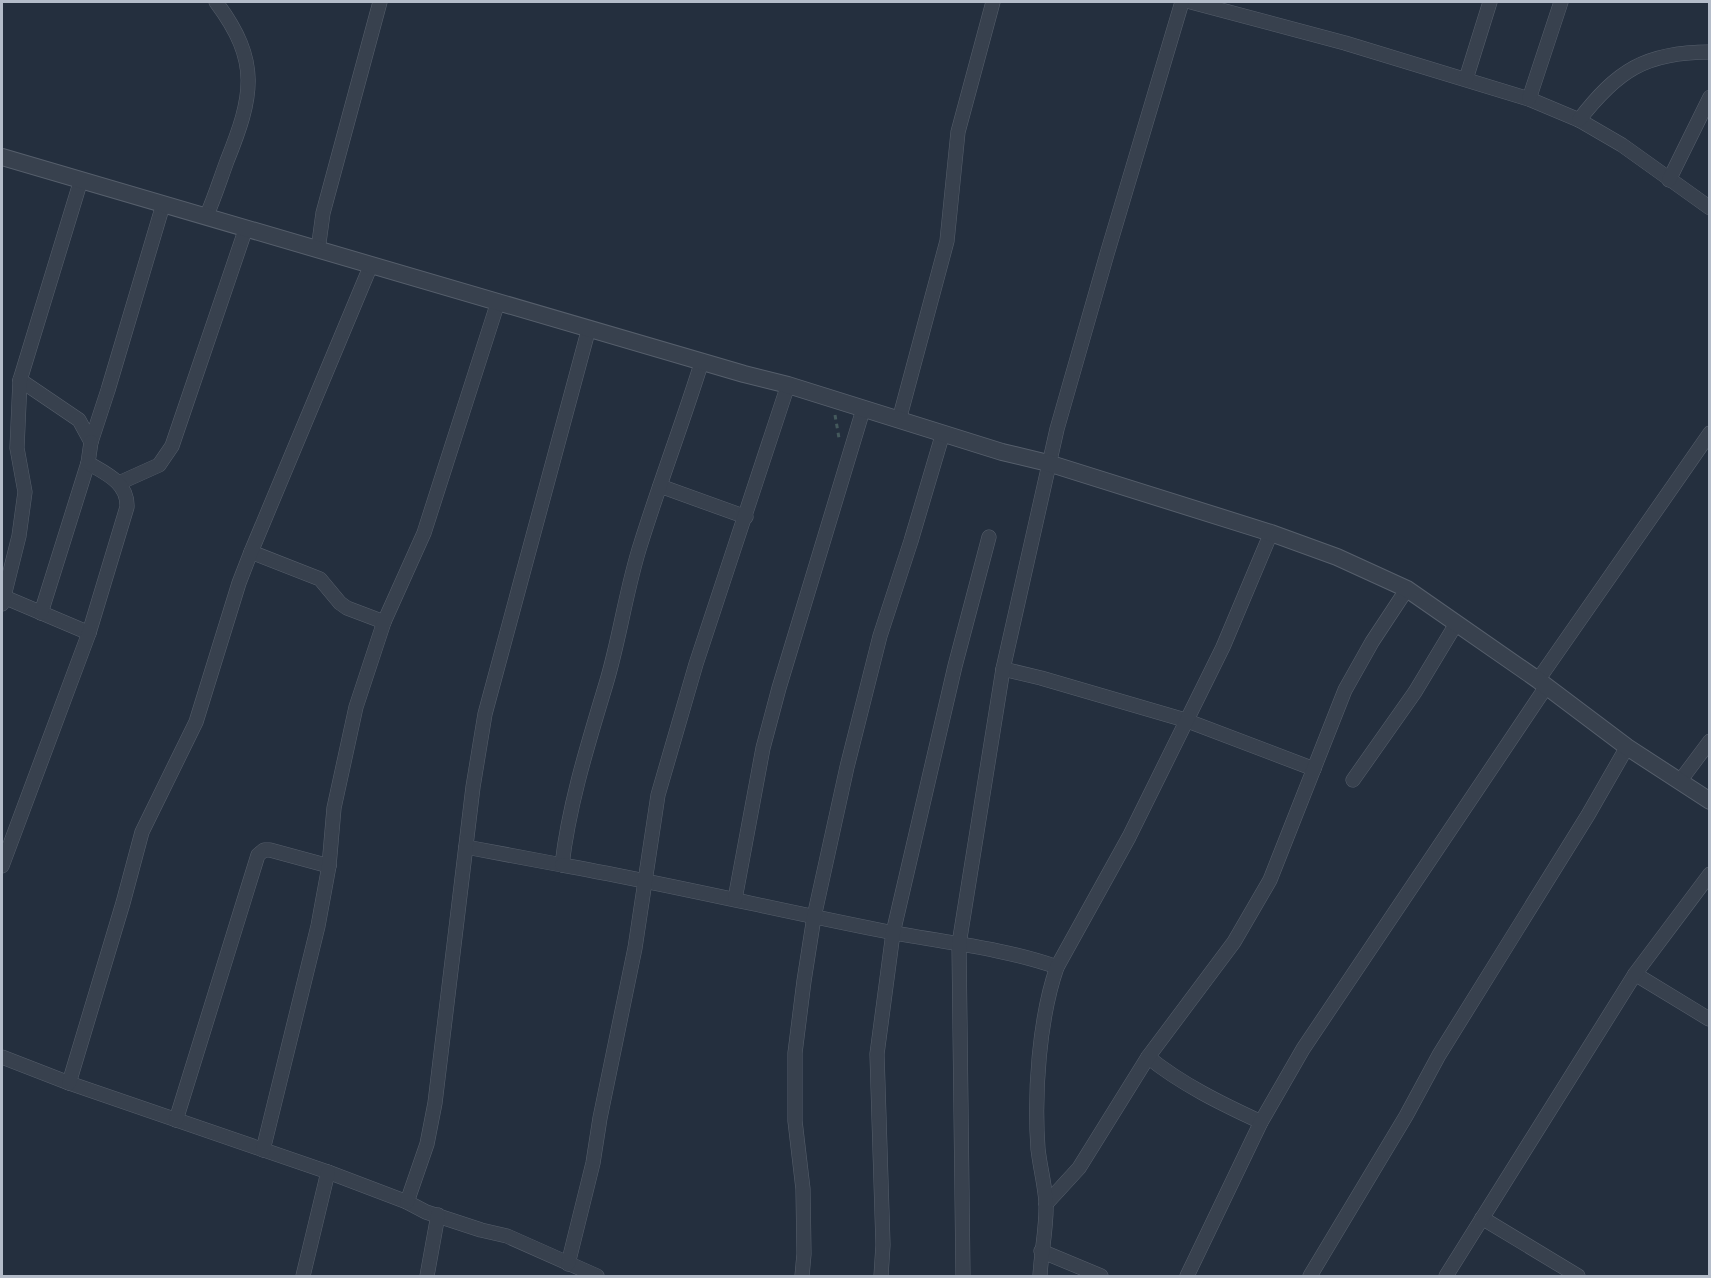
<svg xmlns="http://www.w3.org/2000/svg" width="1711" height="1278" font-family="'IBM Plex Sans',sans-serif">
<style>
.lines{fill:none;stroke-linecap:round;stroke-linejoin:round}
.minor-casing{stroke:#565f6c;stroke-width:15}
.tertiary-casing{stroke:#565f6c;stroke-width:18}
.path{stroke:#44595c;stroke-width:3;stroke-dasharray:4.5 4.5;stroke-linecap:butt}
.minor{stroke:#38414e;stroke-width:14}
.tertiary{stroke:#38414e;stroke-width:16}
</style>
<rect width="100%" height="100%" fill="#242f3e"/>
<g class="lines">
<g class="minor-casing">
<g id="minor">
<path d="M 1191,2 L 1345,43 L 1529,99 L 1579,120 L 1622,145 L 1710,208"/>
<path d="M 1466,79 L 1490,2"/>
<path d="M 1529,99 L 1561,2"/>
<path d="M 1579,120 C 1617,71 1645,52 1710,52"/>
<path d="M 1669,180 L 1710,97"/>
<path d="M 206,217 C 214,199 220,180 227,161 C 253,96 261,62 216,2"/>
<path d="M 318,250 L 323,213 L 380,2"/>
<path d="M 20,380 L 79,420 L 91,442 L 108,390 L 163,205"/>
<path d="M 899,420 L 947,241 L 958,132 L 993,2"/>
<path d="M 119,483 L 159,465 L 172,446 L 246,228"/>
<path d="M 660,486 L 746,517"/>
<path d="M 251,552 L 320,579 L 340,603 L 347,608 L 384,622"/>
<path d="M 4,597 L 89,633"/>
<path d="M 2,604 L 19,536 L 25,492 L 17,448 L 20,380 L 81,180"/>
<path d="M 41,613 L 88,463"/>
<path d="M 1003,669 L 1041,678 L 1185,720 L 1314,769"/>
<path d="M 1538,680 L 1710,433"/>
<path d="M 1353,780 L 1415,692 L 1456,624"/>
<path d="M 1680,781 L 1710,741"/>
<path d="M 466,847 L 562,865 C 569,804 588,744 606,684 C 620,638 626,589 641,543 C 660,482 683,422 702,361"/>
<path d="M 562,865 C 668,884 773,909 879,930 C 939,942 1000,947 1057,967"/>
<path d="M 2,866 L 89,633 L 127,507 C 128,483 107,474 88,463 L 91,442"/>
<path d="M 735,899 L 763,748 L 779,688 L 863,410"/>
<path d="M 1635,974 L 1709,1019"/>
<path d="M 2,1057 L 69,1083 L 328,1172 L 407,1202 L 426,1212 L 481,1230 L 507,1236 L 597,1276"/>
<path d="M 1148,1057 C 1181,1084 1222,1104 1261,1122"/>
<path d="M 69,1083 L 123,903 L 142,832 L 196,722 L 239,583 L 251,552 L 371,265"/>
<path d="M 176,1120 L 258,855 L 264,850 L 270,850 L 329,866"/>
<path d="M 263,1150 L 318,926 L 329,866 L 334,808 L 356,707 L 384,622 L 424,533 L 498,302"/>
<path d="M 407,1202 L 427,1144 L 435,1103 L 473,787 L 485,714 L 589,328"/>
<path d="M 1046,1204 L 1079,1168 L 1148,1057 L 1234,942 L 1270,880 L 1345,690 L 1372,642 L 1407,589"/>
<path d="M 1482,1218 L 1578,1276"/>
<path d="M 1041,1251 L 1101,1276"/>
<path d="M 568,1264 L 593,1163 L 600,1118 L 635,948 L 658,795 L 696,664 L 788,385"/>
<path d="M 303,1276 L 328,1172"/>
<path d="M 427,1276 L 438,1215"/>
<path d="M 802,1276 L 804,1254 L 803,1189 L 795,1121 L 795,1053 L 804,981 L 814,917 L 847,767 L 880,636 L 911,541 L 943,433"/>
<path d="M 881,1276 L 883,1245 L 877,1054 L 893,933 L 955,666 L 989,537"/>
<path d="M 963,1276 L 959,944 L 1003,669 L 1057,429 L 1107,254 L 1182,2"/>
<path d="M 1040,1276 C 1041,1253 1047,1226 1046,1203 C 1045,1185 1040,1167 1038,1149 C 1034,1093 1039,1019 1057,967 L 1129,837 L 1223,647 L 1271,533"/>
<path d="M 1187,1276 L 1261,1122 L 1303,1049 L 1546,687"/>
<path d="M 1310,1276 L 1406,1116 L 1439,1055 L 1588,815 L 1627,747"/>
<path d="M 1446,1276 L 1635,974 L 1710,874"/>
</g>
</g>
<g class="tertiary-casing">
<path id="tertiary" d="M 2,157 L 744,374 L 788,385 L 1002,452 L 1048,463 L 1271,533 L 1337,557 L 1407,589 L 1538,680 L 1627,747 L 1710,801"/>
</g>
<path class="path" d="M 835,415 L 839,438"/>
<use href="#minor" class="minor"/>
<use href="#tertiary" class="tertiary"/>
</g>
<rect width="1711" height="1278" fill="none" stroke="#b4bcc9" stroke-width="6"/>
</svg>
